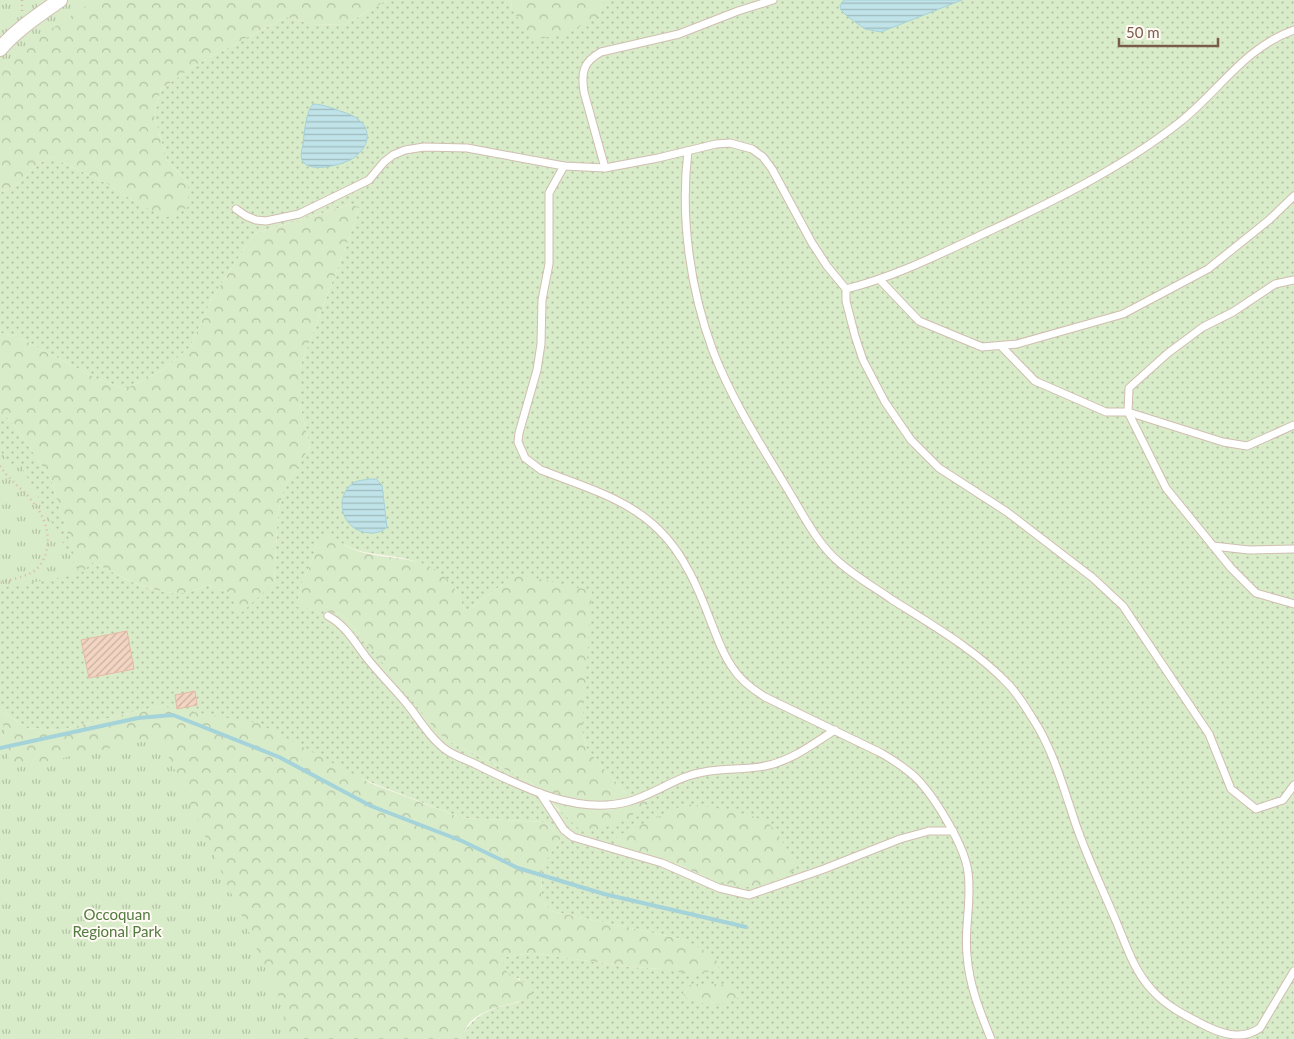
<svg xmlns="http://www.w3.org/2000/svg" width="1294" height="1039" font-family="Lato,sans-serif">
<style>
.grass{fill:url(#grass-dots);fill-rule:evenodd}
.forest{fill:url(#forest-crowns)}
.park{fill:url(#park-tufts)}
.water{fill:url(#water-rules);stroke:#a5d3da}
.lines{fill:none;stroke-linecap:round;stroke-linejoin:round}
.stream{stroke:#a5d3da;stroke-width:4}
.building{fill:url(#building-hatch);stroke:#e6bba3}
.lane-casing{stroke:#d1beb0;stroke-width:9}
.street-casing{stroke:#d1beb0;stroke-width:16}
.path{stroke:#d9b8a5;stroke-width:2.5;stroke-dasharray:1 4;stroke-linecap:butt}
.lane{stroke:#fff;stroke-width:7}
.street{stroke:#fff;stroke-width:14}
.labels{text-anchor:middle;stroke-width:4;stroke-linejoin:round;paint-order:stroke}
.park-label{font-size:15px;fill:#537a41;stroke:#fffaf3}
</style>
<defs>
<pattern id="grass-dots" width="8" height="8" patternUnits="userSpaceOnUse" patternTransform="scale(1.25)"><rect width="8" height="8" fill="#d8ecc9"/><path d="M2 2h.1M6 6h.1" fill="none" stroke="#b4c2a5" stroke-width="1.8" stroke-linecap="round"/></pattern>
<pattern id="forest-crowns" width="20" height="18" patternUnits="userSpaceOnUse" patternTransform="scale(1.25)"><rect width="20" height="18" fill="#d8ecc9"/><path d="M2 6a3 3 0 1 1 6 0M12 15a3 3 0 1 1 6 0" fill="none" stroke="#b4c2a5"/></pattern>
<pattern id="park-tufts" width="24" height="20" patternUnits="userSpaceOnUse" patternTransform="scale(1.25)"><rect width="24" height="20" fill="#d8ecc9"/><path d="M3 7l-1-3M5 7V3M7 7l1-3M15 17l-1-3M17 17v-4M19 17l1-3" fill="none" stroke="#b4c2a5"/></pattern>
<pattern id="water-rules" width="6" height="5" patternUnits="userSpaceOnUse" patternTransform="scale(1.25)"><rect width="6" height="5" fill="#bfe3e8"/><path d="M0 2.5h6" fill="none" stroke="#a0bbbe"/></pattern>
<pattern id="building-hatch" width="6" height="6" patternUnits="userSpaceOnUse" patternTransform="scale(1.25)"><rect width="6" height="6" fill="#f3d5c3"/><path d="M-1 1l2-2M0 6l6-6M5 7l2-2" fill="none" stroke="#cab0a1"/></pattern>
</defs>
<rect width="100%" height="100%" fill="#fdf6ec"/>
<path class="grass" d="M 387,0 L 511,0 L 512,9 L 599,16 L 604,0 L 1294,0 L 1294,1039 L 459,1039 C 478,1011 488,1010 519,1002 L 520,979 L 508,975 L 501,966 L 506,957 L 531,953 L 631,967 L 663,969 L 686,940 L 551,911 L 541,899 L 542,866 L 561,838 L 544,822 L 462,818 L 199,715 L 159,706 L 60,730 L 27,728 L 0,710 L 0,410 L 15,426 L 51,479 L 80,573 L 93,562 C 120,576 149,594 182,593 C 190,593 200,587 208,585 L 230,593 L 274,583 L 278,512 L 284,488 L 310,447 L 300,404 L 300,367 L 357,217 L 358,207 L 352,204 L 254,234 L 212,298 L 190,347 L 163,370 L 125,389 L 94,377 L 16,336 L 0,333 L 0,193 L 19,183 L 37,164 L 51,157 L 108,184 L 137,203 L 188,183 L 167,160 L 154,116 L 161,89 L 197,64 L 286,17 L 312,24 L 345,25 ZM 338,541 C 358,554 374,553 397,557 C 434,563 450,578 466,611 L 503,584 L 510,576 L 582,731 L 587,750 L 631,799 L 651,801 L 559,811 L 530,782 L 445,739 L 359,633 L 341,614 L 297,606 L 301,585 L 311,564 L 317,542 ZM 686,804 L 713,880 L 675,863 L 620,847 Z"/>
<g class="forest">
<path d="M 0,0 L 387,0 L 345,25 L 312,24 L 286,17 L 197,64 L 161,89 L 154,116 L 167,160 L 188,183 L 188,207 L 167,218 L 137,203 L 108,184 L 51,157 L 37,164 L 19,183 L 0,193 Z"/>
<path d="M 511,0 L 604,0 L 599,16 L 566,34 L 532,40 L 512,9 Z"/>
<path d="M 352,204 L 358,207 L 357,217 L 300,367 L 300,404 L 310,447 L 284,488 L 278,512 L 274,583 L 239,615 L 230,593 L 208,585 C 200,587 190,593 182,593 C 150,594 120,576 93,562 L 80,574 L 51,479 L 15,426 L 0,410 L 0,333 L 16,336 L 94,377 L 125,389 L 163,370 L 190,347 L 212,298 L 254,234 Z"/>
<path d="M 330,531 C 336,538 341,544 350,548 C 380,562 420,552 446,578 C 455,587 460,599 466,611 L 503,584 L 510,576 L 522,575 L 592,591 L 582,731 L 587,750 L 631,799 L 652,801 L 622,822 L 593,831 L 578,828 L 530,782 L 445,739 L 430,723 L 359,633 L 341,614 L 297,607 L 301,585 L 311,564 L 317,542 Z"/>
<path d="M 159,706 L 258,723 L 370,783 L 462,818 L 544,822 L 561,838 L 542,866 L 541,899 L 551,911 L 686,940 L 707,952 L 719,963 L 718,969 L 694,975 L 663,969 L 631,967 L 531,953 L 506,957 L 502,966 C 509,976 520,980 531,987 L 532,996 C 512,1006 487,1006 470,1022 C 466,1027 463,1034 459,1039 L 0,1039 L 0,710 L 27,728 L 60,730 Z"/>
<path d="M 686,804 C 704,806 756,813 769,824 C 781,836 789,853 797,867 L 793,871 L 760,887 L 741,887 L 713,880 L 675,863 L 620,847 L 615,843 L 617,836 Z"/>
<path d="M 693,984 C 709,985 734,980 742,996 C 716,1008 712,1007 686,998 L 683,993 L 685,987 Z"/>
</g>
<g class="park">
<path d="M 0,0 L 95,0 L 11,56 L 0,78 Z"/>
<path d="M 0,450 L 10,465 L 19,462 L 80,574 L 0,588 Z"/>
<path d="M 0,704 L 10,769 L 160,738 L 283,1006 L 285,1039 L 0,1039 Z"/>
</g>
<g class="water">
<path d="M 844,0 L 962,0 L 881,32 L 865,29 L 847,16 L 841,10 L 840,5 Z"/>
<path d="M 313,104 C 324,104 336,110 346,113 C 371,121 375,144 352,159 C 342,165 308,174 302,160 C 300,155 302,149 303,145 C 304,134 306,111 313,104 Z"/>
<path d="M 370,479 L 376,479 L 382,485 L 387,527 C 382,532 377,533 370,533 C 341,532 332,495 355,482 C 359,480 365,480 370,479 Z"/>
</g>
<g class="lines">
<path class="stream" d="M 0,748 L 138,718 L 173,715 L 279,757 L 371,806 L 462,841 L 518,868 L 604,894 L 746,927"/>
</g>
<g class="building">
<path d="M 127,631 L 134,669 L 89,678 L 81,640 Z"/>
<path d="M 195,691 L 197,705 L 177,709 L 175,695 Z"/>
</g>
<g class="lines">
<g class="lane-casing">
<g id="lane">
<path d="M 688,151 C 680,217 690,289 713,351 C 731,398 759,442 785,485 C 802,512 816,543 840,563 C 856,577 874,587 891,599 C 932,625 976,650 1009,685 C 1021,698 1029,713 1038,727 C 1055,757 1064,789 1075,822 C 1086,855 1102,888 1116,921 C 1126,945 1134,971 1152,990 C 1167,1007 1188,1017 1208,1027 C 1227,1036 1244,1039 1260,1028 L 1294,971"/>
<path d="M 564,166 L 549,193 L 549,264 L 542,300 L 541,344 L 537,370 L 519,433 L 518,442 L 525,458 L 541,470 C 582,486 627,498 659,530 C 684,554 699,590 711,622 C 717,637 722,653 732,667 C 740,680 752,689 765,697 L 881,753 C 895,761 909,770 920,782 C 937,801 965,847 968,872 C 972,900 964,928 967,955 C 969,985 980,1012 991,1039"/>
<path d="M 605,168 L 584,92 C 581,72 583,62 601,52 L 679,34 L 738,11 L 773,0"/>
<path d="M 236,209 L 246,216 L 256,220 L 266,221 L 299,214 L 369,180 L 384,162 L 393,155 L 405,150 L 424,147 L 467,148 L 564,166 L 605,168 L 658,158 L 716,144 L 730,143 L 752,149 L 763,157 L 772,169 L 812,243 L 827,266 L 846,289 L 846,301 L 855,336 L 863,360 L 885,402 L 911,440 L 939,468 L 1007,512 L 1093,578 L 1123,606 L 1209,734 L 1231,789 L 1256,809 L 1283,800 L 1294,785"/>
<path d="M 880,280 L 919,321 L 982,347 L 1017,344 L 1123,314 L 1208,269 L 1269,220 L 1294,196"/>
<path d="M 846,289 C 894,277 938,255 983,234 C 1050,203 1122,168 1180,122 C 1219,91 1245,47 1294,30"/>
<path d="M 1001,346 L 1035,381 L 1106,412 L 1128,412 L 1129,388 L 1168,353 L 1203,327 L 1233,312 L 1275,284 L 1294,280"/>
<path d="M 1128,412 L 1166,488 L 1231,568 L 1256,593 L 1294,604"/>
<path d="M 1128,412 L 1223,442 L 1247,446 L 1294,425"/>
<path d="M 1213,546 L 1249,550 L 1294,549"/>
<path d="M 328,616 C 345,625 354,641 366,657 C 380,675 397,691 411,709 C 420,721 427,733 439,744 C 448,754 463,758 475,764 C 520,786 575,815 627,802 C 654,795 677,776 704,772 C 724,768 745,770 765,766 C 791,761 813,744 835,730"/>
<path d="M 540,793 L 564,830 L 573,837 L 662,863 L 719,888 L 749,895 L 824,869 L 900,839 L 929,831 L 953,831"/>
</g>
</g>
<g class="street-casing">
<path id="street" d="M 0,49 C 17,29 39,15 60,0"/>
</g>
<g class="path">
<path d="M 22,11 L 22,0"/>
<path d="M 0,466 C 7,477 17,485 26,494 C 42,511 52,530 46,553 C 44,560 39,568 33,572 C 23,577 10,580 0,583"/>
</g>
<use href="#lane" class="lane"/>
<use href="#street" class="street"/>
</g>
<g class="labels">
<g class="park-label">
<text x="117" y="920">Occoquan<tspan x="117" dy="17">Regional Park</tspan></text>
</g>
</g>
<path d="M1119 38v8h99v-8" fill="none" stroke="#7a5c4d" stroke-width="2.5"/>
<text x="1126" y="38" font-size="15" fill="#7a5c4d" stroke="#fffaf3" stroke-width="4" paint-order="stroke">50 m</text>
</svg>
